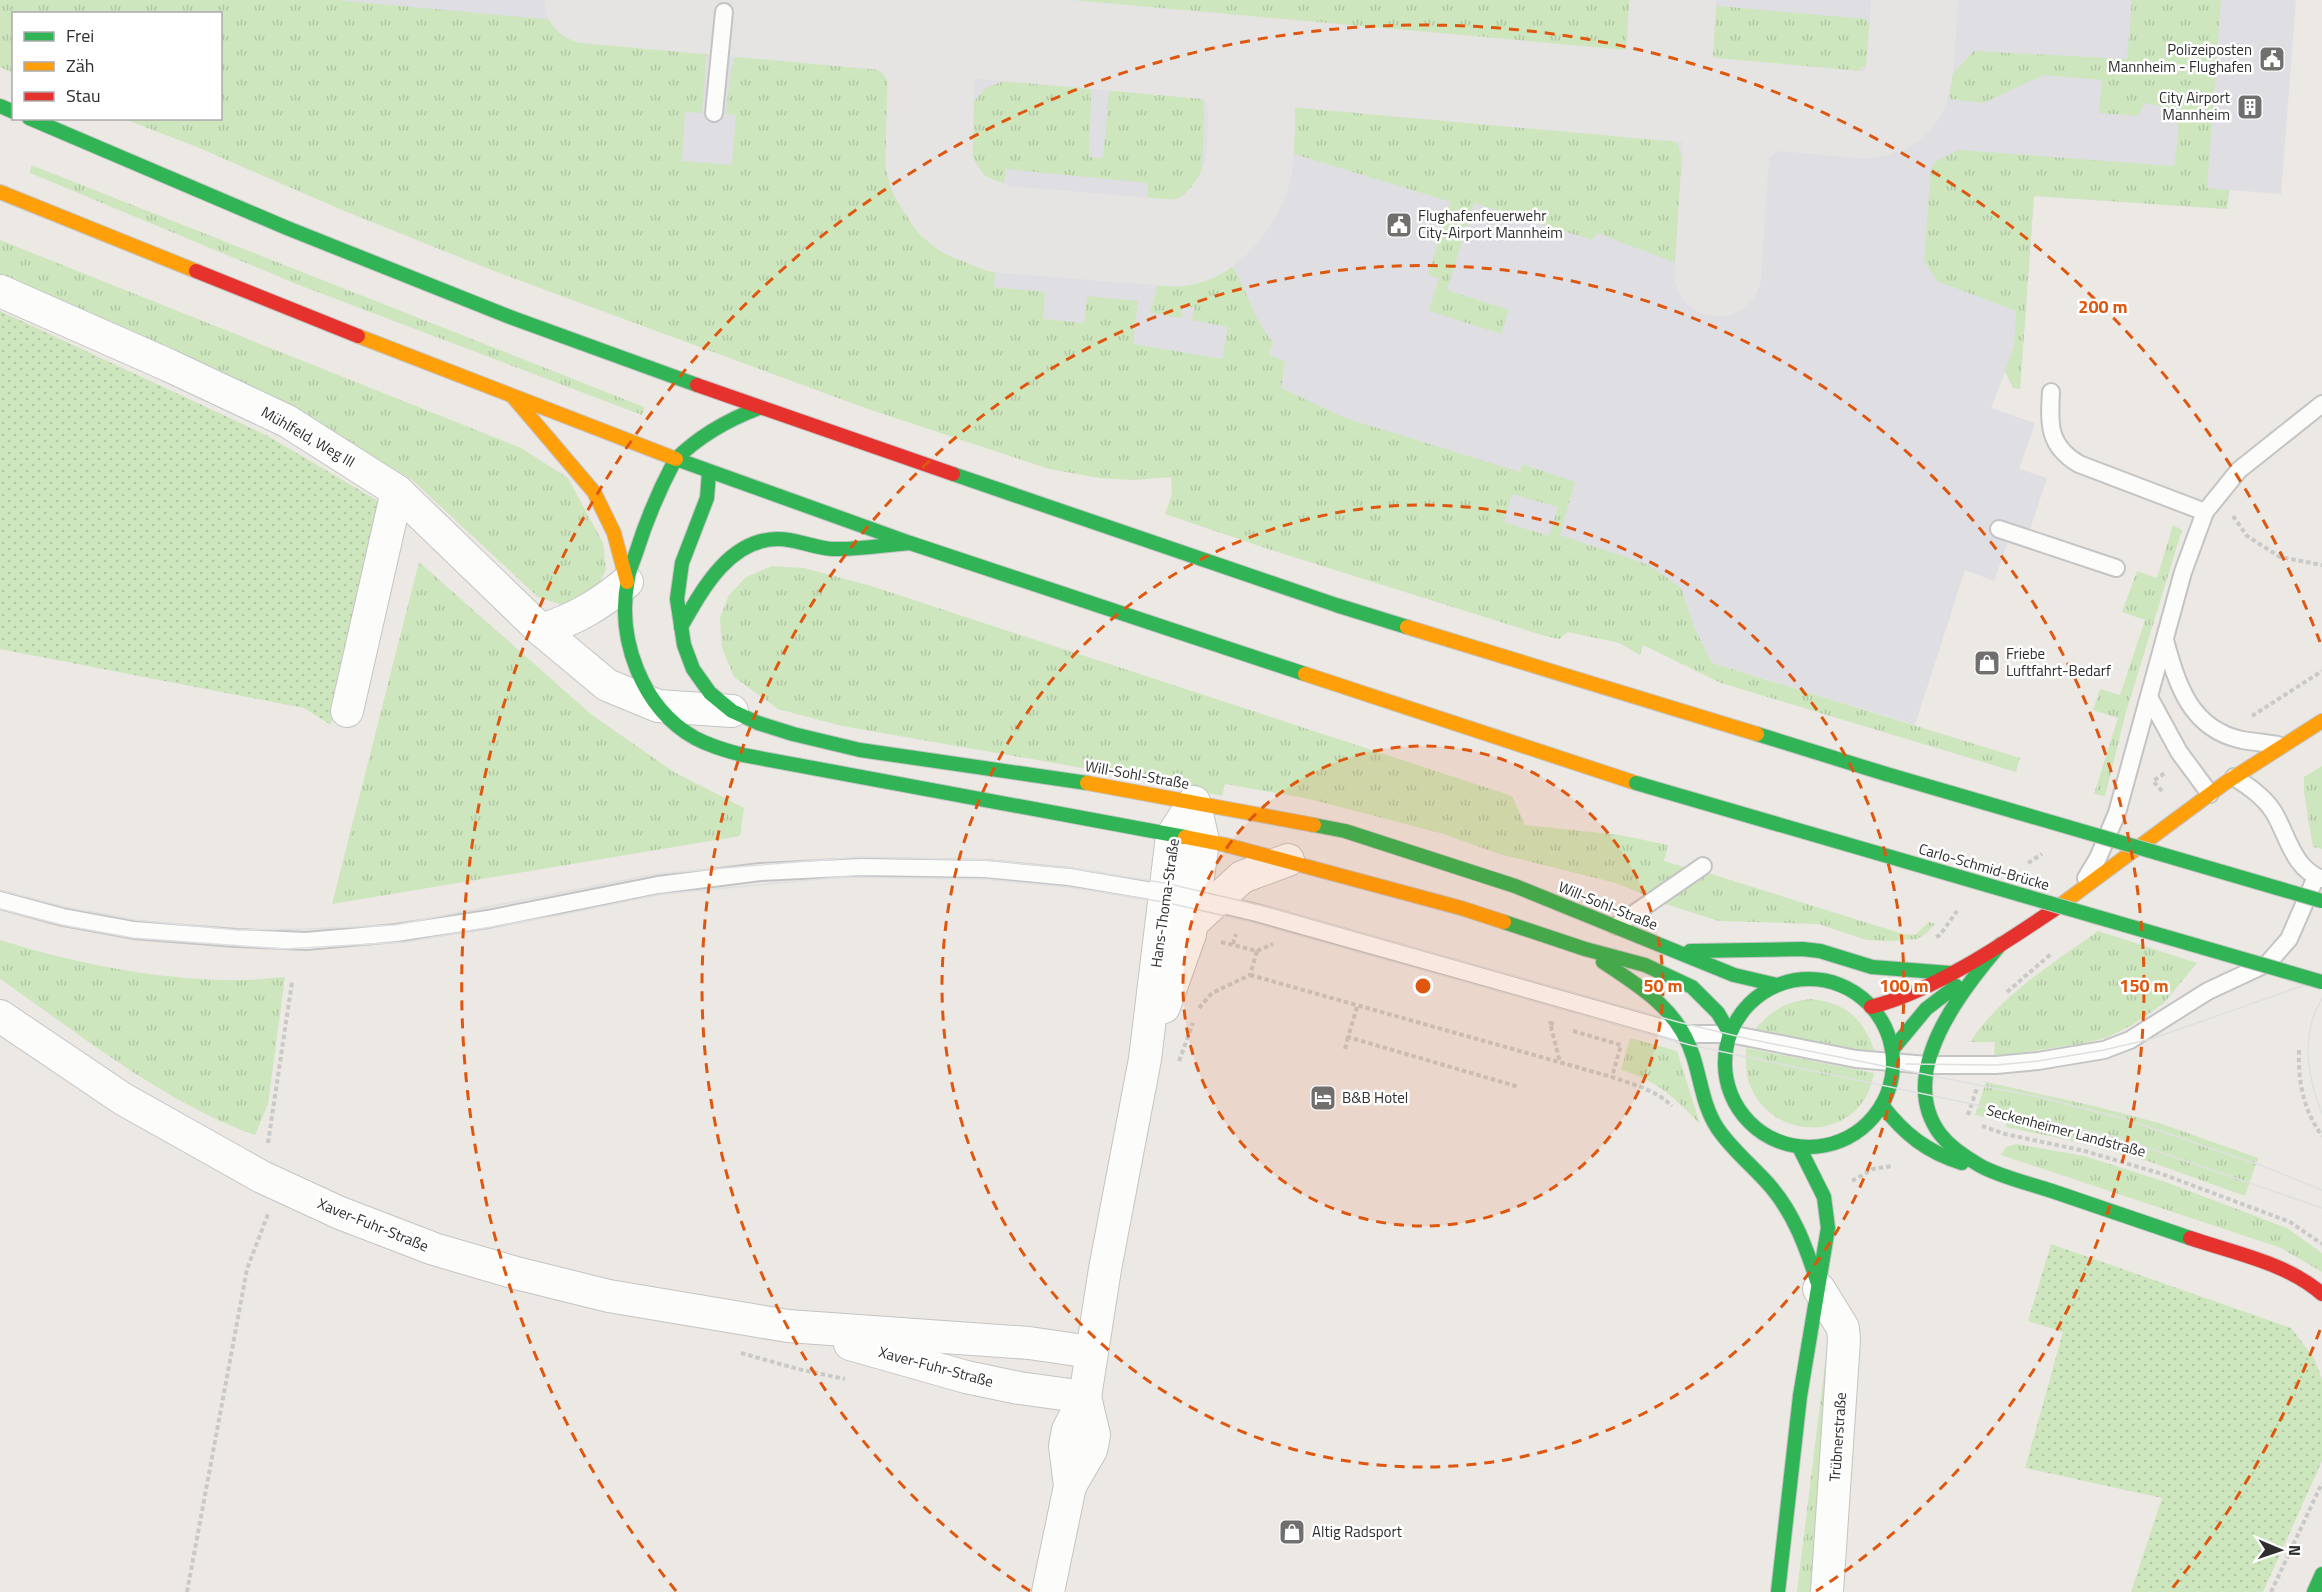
<svg xmlns="http://www.w3.org/2000/svg" width="2322" height="1592" font-family="'Titillium Web',sans-serif">
<style>
.airport{fill:#dfdee2}
.grass{fill:url(#grass-tufts);fill-rule:evenodd}
.garden{fill:url(#garden-dots)}
.lines{fill:none;stroke-linecap:round;stroke-linejoin:round}
.taxiway{stroke:#e6e4e2;stroke-width:87}
.lane-casing{stroke:#c5c4c5;stroke-width:20}
.street-casing{stroke:#c5c4c5;stroke-width:34}
.fast-casing{stroke:#c5c4c5;stroke-width:16}
.slow-casing{stroke:#c5c4c5;stroke-width:16}
.jam-casing{stroke:#c5c4c5;stroke-width:16}
.path{stroke:#c9c9c8;stroke-width:4;stroke-dasharray:4.5 3;stroke-linecap:butt}
.lane{stroke:#fcfcfb;stroke-width:16}
.street{stroke:#fcfcfb;stroke-width:32}
.fast{stroke:#30b455;stroke-width:14}
.slow{stroke:#ff9f0a;stroke-width:14}
.jam{stroke:#e5322d;stroke-width:14}
.tram{stroke:#dfdfe1;stroke-width:1.5}
.fast-bridge-casing{stroke:#c6c5c4;stroke-width:16;stroke-linecap:butt}
.fast-bridge{stroke:#30b455;stroke-width:14}
.ring{fill:none;stroke:#df570e;stroke-width:3;stroke-dasharray:10 8}
.labels{text-anchor:middle;stroke-width:5;stroke-linejoin:round;paint-order:stroke}
.poi-label{font-size:15px;fill:#2e2e2e;stroke:#fff;text-anchor:start}
.street-label{font-size:15px;fill:#2e2e2e;stroke:#fff}
.centre{fill:#df570e;stroke:#fff;stroke-width:3}
.ring-label{font-size:18px;text-anchor:middle;font-weight:bold;fill:#df570e;stroke:#fff;stroke-width:5;stroke-linejoin:round;paint-order:stroke}
</style>
<defs>
<pattern id="grass-tufts" width="24" height="20" patternUnits="userSpaceOnUse" patternTransform="scale(1.5)"><rect width="24" height="20" fill="#cee6be"/><path d="M3 7l-1-3M5 7V3M7 7l1-3M15 17l-1-3M17 17v-4M19 17l1-3" fill="none" stroke="#b1c6a4"/></pattern>
<pattern id="garden-dots" width="8" height="8" patternUnits="userSpaceOnUse" patternTransform="scale(1.5)"><rect width="8" height="8" fill="#cee6be"/><path d="M2 2h.1M6 6h.1" fill="none" stroke="#b1c6a4" stroke-width="1.8" stroke-linecap="round"/></pattern>
</defs>
<rect width="100%" height="100%" fill="#ece8e4"/>
<path class="airport" d="M 0,0 L 2296,0 L 2281,194 L 2230,190 L 2227,209 L 2034,196 L 2020,389 L 2013,388 L 2005,372 L 1991,408 L 2035,423 L 2019,469 L 2047,478 L 2028,535 L 2010,536 L 1994,581 L 1965,570 L 1915,725 L 1712,663 L 1695,629 L 1549,536 L 1504,522 L 220,14 L 14,14 Z"/>
<g class="grass">
<path d="M 0,0 L 336,0 L 708,34 L 702,113 L 685,112 L 682,161 L 732,165 L 736,115 L 726,114 L 730,76 L 734,60 L 741,52 L 764,40 L 860,49 L 879,56 L 893,69 L 905,84 L 911,101 L 909,157 L 919,197 L 953,237 L 997,255 L 994,287 L 1045,292 L 1043,319 L 1084,323 L 1087,296 L 1138,301 L 1133,344 L 1222,359 L 1228,327 L 1192,320 L 1194,307 L 1183,306 L 1181,318 L 1150,313 L 1157,287 L 1167,267 L 1196,266 L 1215,259 L 1226,259 C 1247,283 1250,316 1273,342 L 1269,354 L 1285,362 L 1281,388 L 1345,418 L 1520,472 L 1522,464 L 1575,482 L 1560,535 L 1649,565 L 1681,588 L 1695,629 L 1712,663 L 2020,758 L 2016,772 L 1721,683 L 1643,645 L 1640,655 L 1619,643 L 1568,632 L 1559,639 L 1545,636 L 1274,551 L 1165,514 L 1172,494 L 1171,477 L 1134,480 L 1099,478 L 1049,469 L 865,408 L 494,271 L 342,210 L 197,147 L 124,119 L 220,118 L 220,14 L 14,14 L 13,73 L 0,67 ZM 1512,494 L 1558,507 L 1549,536 L 1504,522 Z"/>
<path d="M 840,0 L 1649,0 C 1646,37 1647,47 1615,70 Z"/>
<path d="M 2132,0 L 2221,0 L 2207,188 L 2229,190 L 2227,209 L 2034,196 L 2020,389 L 2013,388 L 2005,371 L 2014,346 L 2016,311 L 1937,281 L 1924,261 L 1931,167 L 1938,160 L 1959,150 L 2174,166 L 2178,138 L 2178,109 L 2144,103 L 2139,116 L 2099,113 L 2102,80 L 2044,75 L 1983,103 L 1951,99 L 1940,87 L 1974,51 L 2127,59 Z"/>
<path d="M 1718,6 L 1866,19 L 1880,37 L 1882,50 L 1876,57 L 1835,88 L 1699,76 L 1691,63 L 1695,25 L 1707,13 Z"/>
<path d="M 1077,66 L 1087,68 L 1092,74 L 1089,157 L 1103,158 L 1109,92 L 1118,78 L 1132,70 L 1179,75 C 1193,80 1201,92 1204,105 C 1203,124 1205,176 1195,190 C 1185,206 1163,204 1147,202 L 1148,183 L 1006,169 L 1003,189 L 984,184 L 969,172 L 962,146 L 960,123 L 969,107 L 986,88 L 1004,81 L 1027,77 L 1050,67 Z"/>
<path d="M 1324,91 L 1666,122 L 1679,148 L 1683,167 L 1684,266 L 1597,233 L 1592,240 L 1474,203 L 1447,290 L 1509,310 L 1501,334 L 1429,311 L 1439,278 L 1428,275 L 1451,202 L 1281,150 L 1282,117 L 1310,97 Z"/>
<path d="M 31,165 L 644,407 L 644,411 L 642,415 L 294,283 L 30,173 Z"/>
<path d="M 0,240 L 521,448 L 568,478 L 603,543 L 606,569 L 595,593 L 568,607 L 538,597 L 411,479 L 286,406 L 0,278 Z"/>
<path d="M 2173,525 L 2182,530 L 2126,712 L 2105,796 L 2094,794 L 2118,718 L 2093,710 L 2100,689 L 2120,695 L 2145,620 L 2122,612 L 2137,571 L 2157,578 Z"/>
<path d="M 419,562 L 592,715 L 674,772 L 744,808 L 740,836 L 332,904 Z"/>
<path d="M 772,566 L 804,568 L 871,586 L 1512,796 L 1525,825 L 1620,835 L 1668,845 L 1664,861 L 1687,868 L 1645,895 L 1616,883 L 1499,854 L 1444,834 L 1305,798 L 1225,784 L 1222,796 L 1140,778 L 842,726 L 778,709 L 734,677 L 722,648 L 720,617 L 729,595 L 746,577 Z"/>
<path d="M 2322,766 L 2322,849 L 2313,847 L 2304,793 L 2304,777 Z"/>
<path d="M 1708,873 L 1903,934 L 1915,935 L 1929,922 L 1935,924 L 1927,933 L 1917,939 L 1891,941 L 1867,940 L 1818,924 L 1719,921 L 1662,903 Z"/>
<path d="M 2098,931 L 2197,963 L 2164,1003 L 2132,1025 L 2108,1037 L 2084,1044 L 1994,1056 L 1995,1042 L 1970,1042 C 2002,994 2052,964 2098,931 Z"/>
<path d="M 0,940 C 74,963 152,979 230,980 C 249,981 267,978 285,977 L 268,1104 L 255,1135 C 164,1103 80,1034 0,979 Z"/>
<path d="M 1812,999 C 1848,1003 1865,1021 1876,1055 L 1754,1031 C 1770,1011 1786,1001 1812,999 Z"/>
<path d="M 1630,1038 L 1677,1051 L 1700,1124 C 1674,1097 1658,1081 1621,1070 Z"/>
<path d="M 1746,1048 L 1874,1073 C 1871,1087 1867,1099 1856,1110 C 1822,1142 1766,1128 1750,1085 C 1745,1073 1746,1060 1746,1048 Z"/>
<path d="M 1986,1082 L 2098,1107 L 2159,1123 L 2258,1158 L 2245,1196 L 2148,1161 L 2069,1140 L 2006,1127 L 2007,1120 L 1975,1115 Z"/>
<path d="M 2017,1144 L 2084,1156 L 2160,1180 L 2287,1228 L 2322,1253 L 2322,1272 L 2281,1248 L 2001,1155 L 2006,1147 Z"/>
<path d="M 1829,1331 L 1832,1332 L 1813,1592 L 1797,1592 Z"/>
</g>
<g class="garden">
<path d="M 0,311 L 266,435 L 385,505 L 331,725 L 304,708 L 0,649 Z"/>
<path d="M 2051,1244 L 2291,1328 L 2314,1358 L 2322,1379 L 2322,1461 L 2263,1592 L 2131,1592 L 2162,1498 L 2025,1468 L 2063,1332 L 2028,1321 Z"/>
</g>
<g class="lines">
<g class="taxiway">
<path d="M 588,0 L 1864,115 C 1906,111 1908,88 1911,52 C 1912,35 1913,17 1915,0"/>
<path d="M 890,27 C 912,38 924,50 931,75 L 929,163 L 933,176 L 950,203 L 963,214 L 999,229 L 1172,243 C 1178,243 1185,242 1191,240 C 1218,230 1241,198 1248,170 C 1250,160 1250,148 1251,138 C 1254,103 1251,70 1214,56"/>
<path d="M 1642,95 L 1655,88 L 1668,74 L 1673,0"/>
<path d="M 1718,273 L 1726,147 C 1735,125 1752,112 1776,107"/>
</g>
<g class="lane-casing">
<g id="lane">
<path d="M 714,113 L 724,12"/>
<path d="M 2051,392 C 2049,424 2048,446 2079,464 L 2205,512"/>
<path d="M 1999,529 L 2116,568"/>
<path d="M 2165,640 C 2177,684 2190,729 2242,740 C 2254,742 2266,743 2278,745"/>
<path d="M 2149,697 L 2179,752 L 2210,794"/>
<path d="M 2234,777 C 2248,786 2263,796 2273,811 C 2288,835 2292,868 2322,879"/>
<path d="M 2086,878 L 2098,858 L 2117,813 L 2183,572 L 2205,512 L 2239,470 L 2322,404"/>
<path d="M 0,900 L 63,917 L 134,930 L 236,938 L 306,941 L 396,933 L 488,919 L 658,885 L 760,872 L 862,867 L 985,869 L 1069,877 L 1170,894"/>
<path d="M 1210,902 L 1257,913 L 1685,1034 L 1730,1034 L 1856,1059 L 1927,1065 L 1996,1065 L 2038,1061 L 2104,1050 L 2130,1040 L 2208,991 L 2268,963 L 2289,939 L 2316,877"/>
<path d="M 1616,926 L 1703,866"/>
</g>
</g>
<g class="street-casing">
<g id="street">
<path d="M 0,291 L 168,365 L 287,421 L 397,491 L 541,630 L 607,685 L 658,706 L 732,711"/>
<path d="M 541,630 C 576,619 599,605 627,582"/>
<path d="M 347,711 L 397,491"/>
<path d="M 1192,923 L 1242,877 L 1288,860"/>
<path d="M 1164,1007 L 1190,934 L 1203,841 L 1197,814"/>
<path d="M 0,1016 L 123,1099 L 262,1177 L 340,1213 L 434,1249 L 516,1273 L 609,1296 L 788,1326 L 1029,1343 L 1091,1352"/>
<path d="M 1819,1289 L 1843,1328 L 1844,1340 L 1827,1592"/>
<path d="M 850,1344 L 966,1377 L 1019,1388 L 1085,1397"/>
<path d="M 1070,1486 L 1091,1450 L 1094,1435 L 1085,1397"/>
<path d="M 1048,1592 L 1070,1486 L 1065,1446 L 1068,1430 L 1085,1397 L 1105,1269 L 1145,1059 L 1172,836 L 1194,802"/>
</g>
</g>
<g class="fast-casing">
<g id="fast">
<path d="M 0,106 L 14,112"/>
<path d="M 29,118 L 287,228 L 510,317 L 697,385"/>
<path d="M 676,459 L 910,543 L 1305,674"/>
<path d="M 675,460 C 659,490 646,521 636,553 C 633,562 629,570 628,579 C 616,639 642,708 695,738 C 710,746 727,751 743,755 L 1185,837"/>
<path d="M 675,460 C 700,435 727,420 759,408"/>
<path d="M 709,472 L 707,498 L 682,563 L 677,599 L 684,645 L 693,669 L 710,693 L 732,711 L 758,723 L 793,734 L 860,750 L 1087,783"/>
<path d="M 953,474 L 1336,605 L 1407,627"/>
<path d="M 681,627 C 702,590 729,539 778,539 C 797,539 814,548 832,549 C 858,550 884,545 910,543"/>
<path d="M 1757,734 L 1886,774"/>
<path d="M 1314,825 L 1345,831 L 1515,886 L 1734,975 L 1777,985"/>
<path d="M 1504,922 L 1585,949 L 1645,965 L 1692,987 L 1718,1013 L 1730,1034"/>
<path d="M 2001,944 C 1962,989 1895,1073 1940,1134 C 1950,1147 1965,1157 1979,1165 C 1997,1176 2031,1184 2052,1191 C 2098,1207 2144,1222 2190,1238"/>
<path d="M 1690,951 L 1802,949 L 1820,951 L 1872,967 L 1950,973"/>
<path d="M 1603,962 C 1641,987 1679,1010 1693,1056 C 1701,1080 1703,1107 1718,1129 C 1733,1151 1754,1167 1771,1187 C 1794,1214 1806,1247 1817,1281"/>
<circle cx="1809" cy="1063" r="84"/>
<path d="M 1892,1050 L 1926,1009 L 1956,986"/>
<path d="M 1882,1105 C 1904,1134 1927,1152 1962,1163"/>
<path d="M 1778,1592 L 1800,1396 L 1828,1228 L 1824,1197 L 1799,1147"/>
<path d="M 2314,1592 L 2322,1574"/>
</g>
</g>
<g class="slow-casing">
<g id="slow">
<path d="M 0,192 L 196,271"/>
<path d="M 358,336 L 676,459"/>
<path d="M 514,398 L 594,492 L 614,533 L 627,582"/>
<path d="M 1407,627 L 1757,734"/>
<path d="M 1305,674 L 1636,783"/>
<path d="M 1087,783 L 1314,825"/>
<path d="M 1185,837 L 1226,845 L 1461,908 L 1504,922"/>
<path d="M 2055,909 L 2225,783 L 2322,721"/>
</g>
</g>
<g class="jam-casing">
<g id="jam">
<path d="M 196,271 L 358,336"/>
<path d="M 697,385 L 953,474"/>
<path d="M 1871,1007 C 1935,990 2000,946 2055,909"/>
<path d="M 2190,1238 C 2234,1253 2287,1263 2322,1294"/>
</g>
</g>
<g class="path">
<path d="M 2233,516 L 2247,536 L 2280,557 L 2322,565"/>
<path d="M 2252,716 L 2322,671"/>
<path d="M 2162,791 L 2153,781 L 2165,773"/>
<path d="M 2028,863 L 2042,854"/>
<path d="M 1936,937 L 1940,935 L 1957,911"/>
<path d="M 1221,942 L 1257,951 L 1250,975"/>
<path d="M 1233,944 L 1236,934"/>
<path d="M 1257,951 L 1273,944"/>
<path d="M 1250,975 L 1612,1077 C 1633,1084 1657,1091 1672,1106"/>
<path d="M 2007,992 L 2051,954"/>
<path d="M 1357,1007 L 1348,1037 L 1519,1087"/>
<path d="M 1199,1008 L 1212,993 L 1250,975"/>
<path d="M 1554,1024 L 1550,1023 L 1560,1062"/>
<path d="M 1573,1031 L 1621,1045 L 1612,1077"/>
<path d="M 1345,1049 L 1348,1037"/>
<path d="M 2299,1050 C 2298,1082 2303,1109 2322,1136"/>
<path d="M 1179,1061 L 1193,1023"/>
<path d="M 1968,1115 L 1977,1088"/>
<path d="M 1982,1126 L 2005,1134 L 2085,1151 L 2162,1174 L 2290,1222 L 2322,1244"/>
<path d="M 268,1143 L 292,982"/>
<path d="M 1852,1181 L 1873,1169 L 1892,1166"/>
<path d="M 741,1353 L 798,1369 L 845,1379"/>
<path d="M 187,1592 L 247,1269 L 268,1214"/>
<path d="M 2271,1592 L 2322,1483"/>
</g>
<use href="#lane" class="lane"/>
<use href="#street" class="street"/>
<use href="#fast" class="fast"/>
<use href="#slow" class="slow"/>
<use href="#jam" class="jam"/>
<g class="tram">
<path d="M 0,890 L 65,907 L 135,920 L 238,930 L 308,929 L 395,925 L 657,874 L 760,865 L 860,857 L 985,860 L 1070,868 L 1165,883 L 1272,908 L 1678,1022 L 1749,1039 L 2043,1098 L 2121,1118 L 2260,1165 L 2322,1190"/>
<path d="M 0,909 L 62,925 L 133,938 L 284,949 L 406,942 L 560,915 L 662,894 L 843,877 L 985,879 L 1068,887 L 1164,902 L 1247,921 L 1690,1045 L 1972,1104 L 2116,1137 L 2322,1208"/>
<path d="M 2322,999 C 2300,1034 2308,1078 2322,1114"/>
<path d="M 1906,1064 L 1996,1065 L 2038,1061 L 2104,1050 L 2151,1039 L 2322,979"/>
</g>
<g class="fast-bridge-casing">
<g id="fast-bridge">
<path d="M 1886,774 L 2322,901"/>
<path d="M 1636,783 L 2049,903"/>
<path d="M 2049,903 L 2322,982"/>
</g>
</g>
<use href="#fast-bridge" class="fast-bridge"/>
</g>
<circle cx="1423" cy="986" r="240" fill="#df570e" fill-opacity=".12"/>
<g class="ring">
<circle cx="1423" cy="986" r="240"/>
<circle cx="1423" cy="986" r="481"/>
<path d="M1030 1591A721 721 0 1 1 1816 1591"/>
<path d="M2320 1330A961 961 0 0 1 2170 1591M676 1591A961 961 0 1 1 2320 642"/>
</g>
<defs>
<g id="civic-square" transform="scale(1.35)"><rect x="-9" y="-9" width="18" height="18" rx="4" fill="#706f6e" stroke="#fff"/><path d="M-.6-6.5H3V-4.5H.6V-3L4-1V1h2V6H-6V1h2V-1L-.6-3ZM-1.2 2.5V6h2.4V2.5Z" fill="#fff"/></g>
<g id="building-square" transform="scale(1.35)"><rect x="-9" y="-9" width="18" height="18" rx="4" fill="#706f6e" stroke="#fff"/><path d="M-4-6H4V6H1V3H-1V6H-4ZM-2.5-4.3h1.7v1.8h-1.7ZM.8-4.3h1.7v1.8H.8ZM-2.5-1h1.7V.8h-1.7ZM.8-1h1.7V.8H.8Z" fill="#fff"/></g>
<g id="shop-square" transform="scale(1.35)"><rect x="-9" y="-9" width="18" height="18" rx="4" fill="#706f6e" stroke="#fff"/><path d="M-5-2.5h2.3a2.7 3.5 0 0 1 5.4 0H5L5.5 6h-11ZM-1.5-2.5h3a1.5 2.3 0 0 0-3 0Z" fill="#fff"/></g>
<g id="hotel-square" transform="scale(1.35)"><rect x="-9" y="-9" width="18" height="18" rx="4" fill="#706f6e" stroke="#fff"/><path d="M-6-4.5h1.5V1H6V5H4.5V3h-9V5H-6ZM-4 0a1.8 1.8 0 1 1 3.6 0ZM.5 0V-2.5h3Q6-2.5 6 0Z" fill="#fff"/></g>
</defs>
<g fill-rule="evenodd">
<use href="#civic-square" x="2272" y="59"/>
<use href="#building-square" x="2250" y="107"/>
<use href="#civic-square" x="1399" y="225"/>
<use href="#shop-square" x="1987" y="663"/>
<use href="#hotel-square" x="1323" y="1098"/>
<use href="#shop-square" x="1292" y="1532"/>
</g>
<g class="labels">
<g class="poi-label">
<text x="2252" y="55" text-anchor="end">Polizeiposten<tspan x="2252" dy="17">Mannheim - Flughafen</tspan></text>
<text x="2230" y="103" text-anchor="end">City Airport<tspan x="2230" dy="17">Mannheim</tspan></text>
<text x="1418" y="221">Flughafenfeuerwehr<tspan x="1418" dy="17">City-Airport Mannheim</tspan></text>
<text x="2006" y="659">Friebe<tspan x="2006" dy="17">Luftfahrt-Bedarf</tspan></text>
<text x="1342" y="1103">B&amp;B Hotel</text>
<text x="1312" y="1537">Altig Radsport</text>
</g>
<g class="street-label">
<text transform="translate(308 437) rotate(30)" y="5">Mühlfeld, Weg III</text>
<text transform="translate(1137 775) rotate(10)" y="5">Will-Sohl-Straße</text>
<text transform="translate(1984 867) rotate(16)" y="5">Carlo-Schmid-Brücke</text>
<text transform="translate(1165 903) rotate(-82)" y="5">Hans-Thoma-Straße</text>
<text transform="translate(1608 906) rotate(22)" y="5">Will-Sohl-Straße</text>
<text transform="translate(2066 1131) rotate(15)" y="5">Seckenheimer Landstraße</text>
<text transform="translate(373 1225) rotate(22)" y="5">Xaver-Fuhr-Straße</text>
<text transform="translate(936 1367) rotate(15)" y="5">Xaver-Fuhr-Straße</text>
<text transform="translate(1838 1437) rotate(-86)" y="5">Trübnerstraße</text>
</g>
</g>
<circle cx="1423" cy="986" r="9" class="centre"/>
<g class="ring-label">
<text x="2103" y="313">200 m</text>
<text x="1663" y="992">50 m</text>
<text x="1904" y="992">100 m</text>
<text x="2144" y="992">150 m</text>
</g>
<rect x="12" y="12" width="210" height="108" fill="#ffffff" stroke="#ababab" stroke-width="1.5"/>
<rect x="24" y="32" width="30" height="9" fill="#30b455" stroke="#ababab" stroke-width="1.5"/>
<text x="66" y="42" font-size="18" fill="#2e2e2e">Frei</text>
<rect x="24" y="62" width="30" height="9" fill="#ff9f0a" stroke="#ababab" stroke-width="1.5"/>
<text x="66" y="72" font-size="18" fill="#2e2e2e">Zäh</text>
<rect x="24" y="92" width="30" height="9" fill="#e5322d" stroke="#ababab" stroke-width="1.5"/>
<text x="66" y="102" font-size="18" fill="#2e2e2e">Stau</text>
<g transform="translate(2280 1550) rotate(92)" stroke="#ffffff" stroke-width="4.5" paint-order="stroke">
<path d="M0-4.5L10 22L0 15L-10 22Z" fill="#2e2e2e"/>
<text y="-9" font-size="16" font-weight="bold" text-anchor="middle" fill="#2e2e2e">N</text>
</g>
</svg>
